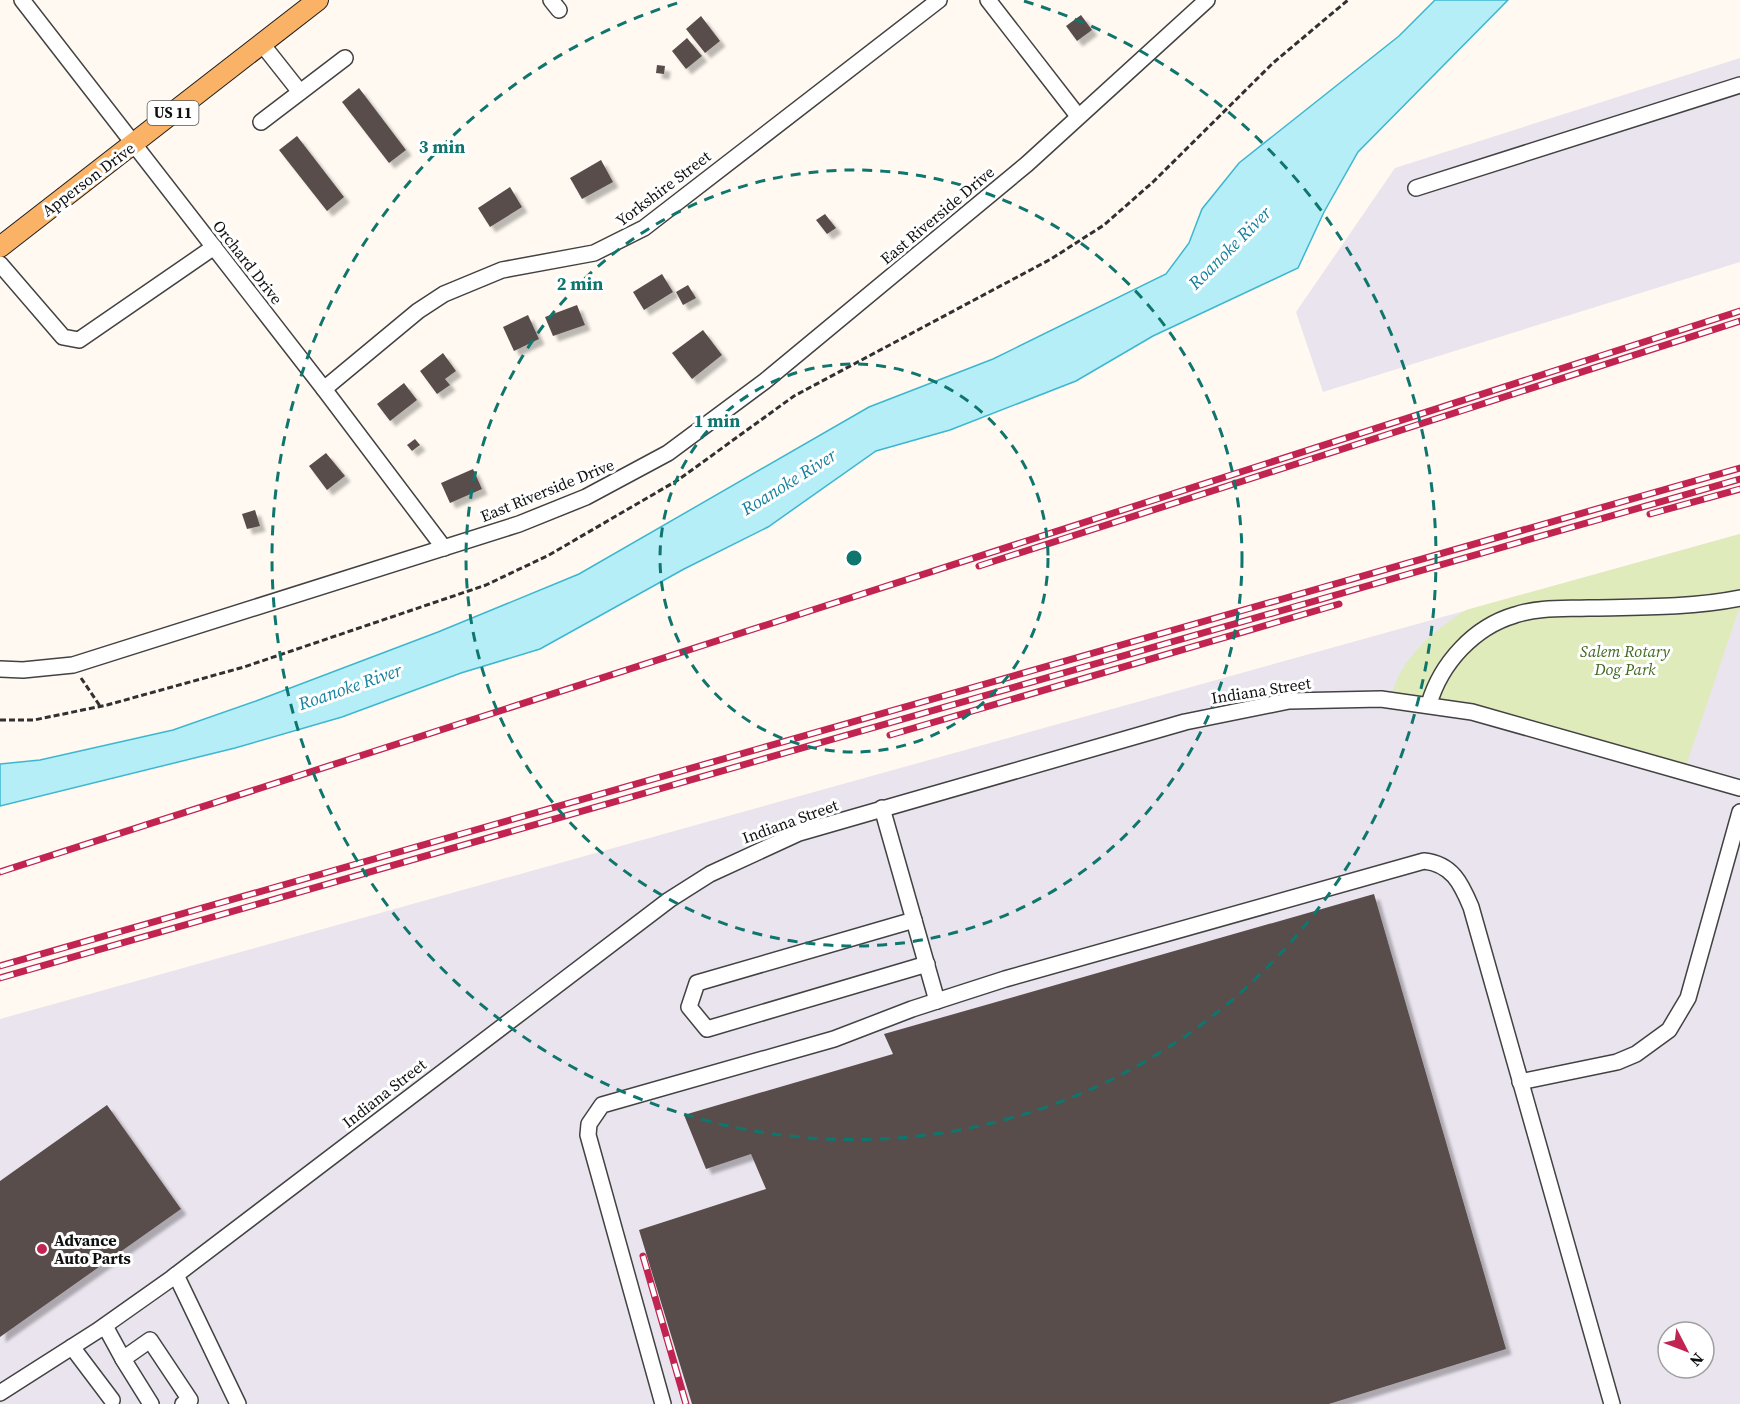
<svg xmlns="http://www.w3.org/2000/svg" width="1740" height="1404" font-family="'Source Serif 4',serif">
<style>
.industrial{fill:#eae4ee;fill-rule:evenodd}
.green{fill:#dfebba}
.water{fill:#b5eef7;stroke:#3bb7d0;stroke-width:1.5}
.building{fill:#584d4b;filter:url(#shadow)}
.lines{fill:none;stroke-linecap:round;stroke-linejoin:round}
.minor-casing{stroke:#424242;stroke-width:18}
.major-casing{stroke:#202020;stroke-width:22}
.path{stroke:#313131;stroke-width:3;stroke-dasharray:6 3;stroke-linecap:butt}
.minor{stroke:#fff;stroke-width:15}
.major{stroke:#fab366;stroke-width:20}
.rail-casing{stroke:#c22451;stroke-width:7}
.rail{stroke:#fff;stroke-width:4.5;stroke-dasharray:14;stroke-linecap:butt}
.ring{fill:none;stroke:#0f766e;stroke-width:3;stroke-dasharray:10 8}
.poi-dot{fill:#c22451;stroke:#fff;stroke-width:2}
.labels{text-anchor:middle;stroke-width:6;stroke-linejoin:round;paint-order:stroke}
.shield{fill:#fff;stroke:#575757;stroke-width:1.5}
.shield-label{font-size:15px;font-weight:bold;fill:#0f0f0f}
.street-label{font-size:16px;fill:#0f0f0f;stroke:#fff}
.park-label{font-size:16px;font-style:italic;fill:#3f691d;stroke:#fff}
.poi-label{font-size:16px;font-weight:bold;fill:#0f0f0f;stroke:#fff;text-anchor:start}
.water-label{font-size:18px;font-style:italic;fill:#15819d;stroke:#fff}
.centre{fill:#0f766e;stroke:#fff;stroke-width:3}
.ring-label{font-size:18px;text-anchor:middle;font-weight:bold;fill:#0f766e;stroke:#fff;stroke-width:6;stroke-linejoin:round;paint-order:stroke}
</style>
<defs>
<filter id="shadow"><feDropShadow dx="5.5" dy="5.5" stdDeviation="1.5" flood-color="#0004"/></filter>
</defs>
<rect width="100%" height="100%" fill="#fff9f1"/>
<g class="industrial">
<path d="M 1740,58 L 1740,262 L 1323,392 L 1296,312 L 1395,168 Z"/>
<path d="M 1740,534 L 1740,1404 L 0,1404 L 0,1019 ZM 1668,1332 L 1704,1332 L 1704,1368 L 1668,1368 Z"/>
</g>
<path class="green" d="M 1740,534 L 1740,606 L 1684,772 L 1587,744 L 1391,700 C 1397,661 1434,630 1466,610 Z"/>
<path class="water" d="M 1435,0 L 1508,0 L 1358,152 L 1324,212 L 1298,268 L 1153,336 L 1076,381 L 950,430 L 876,451 L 768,527 L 684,569 L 540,649 L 461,673 L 342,717 L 235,748 L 0,806 L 0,764 L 40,760 L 173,730 L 256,701 L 438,632 L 579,574 L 869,407 L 993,359 L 1166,274 L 1189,243 L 1202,209 L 1239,163 L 1399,36 Z"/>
<g class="building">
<path d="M 1081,15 L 1092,30 L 1077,41 L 1066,26 Z"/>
<path d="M 701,16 L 720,41 L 705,53 L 686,29 Z"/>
<path d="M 687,38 L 702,56 L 686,69 L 672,51 Z"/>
<path d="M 657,65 L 665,66 L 664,74 L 656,73 Z"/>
<path d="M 359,88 L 406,150 L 389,163 L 342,102 Z"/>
<path d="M 297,136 L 344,197 L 327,211 L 279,150 Z"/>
<path d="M 601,160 L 613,182 L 582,199 L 570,178 Z"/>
<path d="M 510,187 L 522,207 L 490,227 L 478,208 Z"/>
<path d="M 825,214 L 836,228 L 827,234 L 816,220 Z"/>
<path d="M 662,274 L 673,292 L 644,310 L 633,292 Z"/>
<path d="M 688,285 L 696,298 L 683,305 L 676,292 Z"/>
<path d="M 577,305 L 585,325 L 553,336 L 545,317 Z"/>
<path d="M 528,315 L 539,339 L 514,351 L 503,327 Z"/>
<path d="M 703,330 L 722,355 L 692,379 L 672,353 Z"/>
<path d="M 443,353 L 456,371 L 445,379 L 450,385 L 437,394 L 420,371 Z"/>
<path d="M 404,383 L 417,400 L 390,421 L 377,404 Z"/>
<path d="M 415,439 L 420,445 L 412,451 L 407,445 Z"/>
<path d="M 326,453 L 345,476 L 327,490 L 309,466 Z"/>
<path d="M 473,469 L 482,489 L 450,503 L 441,483 Z"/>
<path d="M 255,510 L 260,526 L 247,529 L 242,514 Z"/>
<path d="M 1374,894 L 1506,1349 L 1329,1404 L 692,1404 L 639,1230 L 766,1189 L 751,1154 L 706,1169 L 684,1115 L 893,1054 L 884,1034 Z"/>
<path d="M 107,1105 L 181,1209 L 0,1337 L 0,1181 Z"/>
</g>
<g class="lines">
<g class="minor-casing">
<g id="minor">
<path d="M 22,0 L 324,389 L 444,548"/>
<path d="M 551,0 L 559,10"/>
<path d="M 988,0 L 1078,116"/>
<path d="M 262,44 L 300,92"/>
<path d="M 261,122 L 345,58"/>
<path d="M 1416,188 L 1740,85"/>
<path d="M 0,264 L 63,337 L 79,340 L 214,247"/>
<path d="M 324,389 L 418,311 L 444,294 L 502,270 L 594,253 L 644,228 L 939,0"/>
<path d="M 0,669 L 23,670 L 73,665 L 519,524 L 586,497 L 668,453 L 765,381 L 1027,164 L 1207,0"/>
<path d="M 1429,704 C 1441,663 1474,627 1515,615 C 1539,607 1564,609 1588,608 C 1639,607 1690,608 1740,598"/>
<path d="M 882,808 L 937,1001"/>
<path d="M 914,920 L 697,983 L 689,1007 L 707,1029 L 927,964"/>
<path d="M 1520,1082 L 1617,1062 L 1636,1054 L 1669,1030 L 1688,998 L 1740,812"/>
<path d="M 176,1275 L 238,1404"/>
<path d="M 105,1326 L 123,1359 L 150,1340 L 190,1400 L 183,1404"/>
<path d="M 72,1347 L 112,1400"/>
<path d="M 123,1359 L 151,1404"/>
<path d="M 0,1393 L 97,1331 L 172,1278 L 669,900 L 710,874 L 799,833 L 1185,722 L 1289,701 L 1381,699 L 1472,712 L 1740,788"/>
<path d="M 663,1404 L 588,1135 L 589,1124 L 602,1105 L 834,1039 L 912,1009 L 1005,979 L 1424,861 C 1452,864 1461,883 1471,907 L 1612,1404"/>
</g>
</g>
<g class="major-casing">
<path id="major" d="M 0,247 L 318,0"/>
</g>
<g class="path">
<path d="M 81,678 L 100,706"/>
<path d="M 0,720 L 34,720 L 107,705 L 244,667 L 486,585 L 549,555 L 678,480 L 794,396 L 1051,259 L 1104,225 L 1153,182 L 1273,63 L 1348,0"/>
</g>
<use href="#minor" class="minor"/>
<use href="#major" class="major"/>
<g class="rail-casing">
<g id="rail">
<path d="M 1650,514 L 1740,489"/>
<path d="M 979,566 L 1740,321"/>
<path d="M 890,735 L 1339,604"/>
<path d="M 0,872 L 1740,311"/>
<path d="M 0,966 L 1740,468"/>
<path d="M 0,978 L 1740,479"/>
<path d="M 643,1256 L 686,1404"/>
</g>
</g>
<use href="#rail" class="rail"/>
</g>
<g class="ring">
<circle cx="854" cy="558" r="194"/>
<circle cx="854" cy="558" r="388"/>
<path d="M1024 1A582 582 0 1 1 684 1"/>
</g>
<circle class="poi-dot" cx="42" cy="1249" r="6"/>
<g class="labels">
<rect class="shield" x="147.5" y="101" width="51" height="24" rx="4.5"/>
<g class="shield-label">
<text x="173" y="118">US 11</text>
</g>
<g class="street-label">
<text transform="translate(88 179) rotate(-37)" y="6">Apperson Drive</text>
<text transform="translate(663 188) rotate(-37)" y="6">Yorkshire Street</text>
<text transform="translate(937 215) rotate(-40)" y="6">East Riverside Drive</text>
<text transform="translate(248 262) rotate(52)" y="6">Orchard Drive</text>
<text transform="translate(547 490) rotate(-22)" y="6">East Riverside Drive</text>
<text transform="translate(1261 690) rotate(-9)" y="6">Indiana Street</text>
<text transform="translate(790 821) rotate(-20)" y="6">Indiana Street</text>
<text transform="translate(384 1093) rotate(-38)" y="6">Indiana Street</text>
</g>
<g class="park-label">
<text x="1625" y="657">Salem Rotary<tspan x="1625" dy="18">Dog Park</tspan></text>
</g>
<g class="poi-label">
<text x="54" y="1246">Advance<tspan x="54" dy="18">Auto Parts</tspan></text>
</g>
<g class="water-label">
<text transform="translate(1230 248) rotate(-45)" y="6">Roanoke River</text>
<text transform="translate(789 482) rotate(-32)" y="6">Roanoke River</text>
<text transform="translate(350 687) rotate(-19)" y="6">Roanoke River</text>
</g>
</g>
<circle cx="854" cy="558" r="9" class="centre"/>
<g class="ring-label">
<text x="442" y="153">3 min</text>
<text x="580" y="290">2 min</text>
<text x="717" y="427">1 min</text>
</g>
<g transform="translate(1686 1350) rotate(132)"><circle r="28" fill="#ffffff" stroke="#9f9f9f" stroke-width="1.5"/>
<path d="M0-4.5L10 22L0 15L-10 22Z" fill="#c22451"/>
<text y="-9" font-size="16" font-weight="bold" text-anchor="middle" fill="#0f0f0f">N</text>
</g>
</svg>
